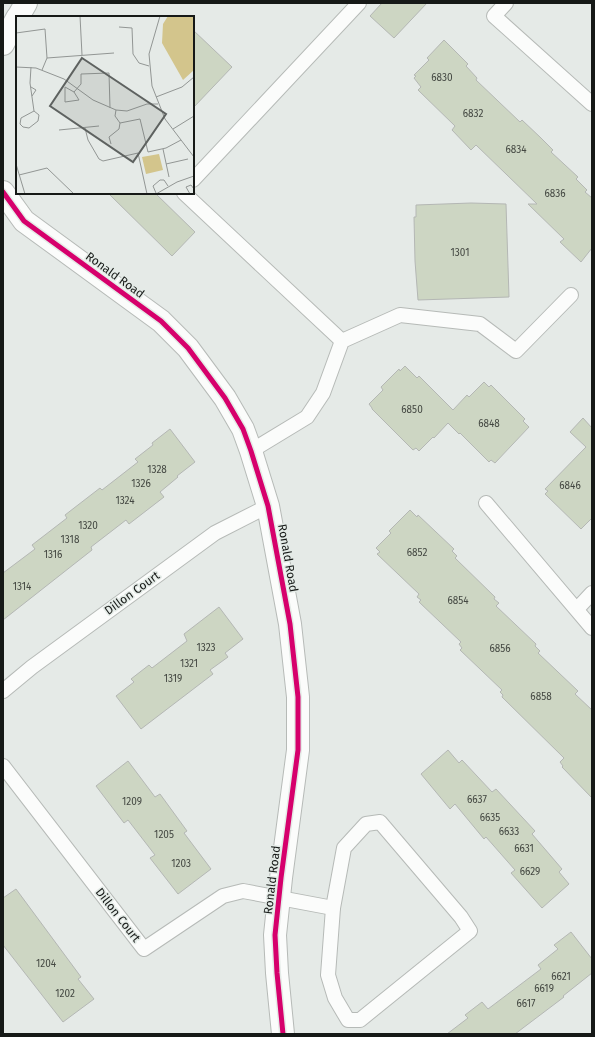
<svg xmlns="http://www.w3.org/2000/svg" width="595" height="1037" font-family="'Fira Sans',sans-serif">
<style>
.building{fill:#cdd6c3;stroke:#b4b7b4}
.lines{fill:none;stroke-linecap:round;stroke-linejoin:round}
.service-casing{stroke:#b6bab7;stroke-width:16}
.minor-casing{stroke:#b6bab7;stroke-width:24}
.service{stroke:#fbfcfb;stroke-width:14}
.minor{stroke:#fbfcfb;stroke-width:22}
.cycleway-casing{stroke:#e4ebe7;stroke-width:8}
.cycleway{stroke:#d6006c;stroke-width:5}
.labels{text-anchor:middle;stroke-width:3;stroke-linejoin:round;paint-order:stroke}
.number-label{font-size:10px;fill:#444842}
.street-label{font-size:12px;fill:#161917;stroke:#e4ebe7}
.inset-road{fill:none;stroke:#929694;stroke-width:1}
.view{fill:#5e6260;fill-opacity:0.15;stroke:#5e6260;stroke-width:2}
.inset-edge{fill:none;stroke:#161917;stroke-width:2}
</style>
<rect width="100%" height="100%" fill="#e5eae7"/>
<g class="building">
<path d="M 382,3 L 427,3 L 394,38 L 370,16 Z"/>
<path d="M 193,30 L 232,67 L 193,108 Z"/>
<path d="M 444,40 L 468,64 L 466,66 L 477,78 L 476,80 L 520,122 L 522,120 L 541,138 L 553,150 L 551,152 L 578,177 L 576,179 L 587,190 L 585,192 L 592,198 L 592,248 L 581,262 L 560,242 L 564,239 L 528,204 L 537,204 L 476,145 L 471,150 L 452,130 L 455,126 L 418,90 L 421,87 L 414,78 L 416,76 L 414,75 L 429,60 L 427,58 Z"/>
<path d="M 108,193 L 155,193 L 195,232 L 172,256 Z"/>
<path d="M 471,203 L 506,204 L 509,297 L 418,300 L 415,261 L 414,217 L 416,217 L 416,205 Z"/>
<path d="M 405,366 L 417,378 L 419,376 L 453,410 L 467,395 L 469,397 L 484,382 L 489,387 L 491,385 L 525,419 L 523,421 L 529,427 L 495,463 L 491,460 L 489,462 L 460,433 L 459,434 L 448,423 L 434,438 L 433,437 L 419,451 L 416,448 L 413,450 L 372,409 L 372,408 L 369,404 L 383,390 L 381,387 L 399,369 L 400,371 Z"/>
<path d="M 583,418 L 592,428 L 592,518 L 581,529 L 545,494 L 548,491 L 545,489 L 586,447 L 570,432 Z"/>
<path d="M 170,429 L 195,462 L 177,476 L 178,477 L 160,492 L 164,497 L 129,524 L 126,520 L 91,547 L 92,550 L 3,620 L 3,573 L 35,549 L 32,545 L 67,518 L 65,515 L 100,488 L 102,490 L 138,462 L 135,459 L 153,445 L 152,443 Z"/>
<path d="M 410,510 L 417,517 L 418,515 L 454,549 L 452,551 L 457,556 L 455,558 L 495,597 L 494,599 L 499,603 L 496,606 L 536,644 L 535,646 L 540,651 L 538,653 L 578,691 L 575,694 L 592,710 L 592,798 L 562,767 L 563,766 L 560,762 L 564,758 L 502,697 L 503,695 L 500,692 L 502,690 L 460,650 L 462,648 L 459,644 L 461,642 L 419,602 L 421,600 L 417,597 L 419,594 L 377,554 L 380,552 L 376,548 L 391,533 L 389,531 Z"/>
<path d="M 219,607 L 243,639 L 225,653 L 228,657 L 210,670 L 213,674 L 141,729 L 116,696 L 134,682 L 131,679 L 149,665 L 152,668 L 187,641 L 184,634 Z"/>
<path d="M 448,750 L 459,763 L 462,760 L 492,792 L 496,789 L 535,831 L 532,834 L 562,869 L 559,872 L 569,884 L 542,908 L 511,873 L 515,870 L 486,837 L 484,839 L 455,804 L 450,809 L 421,774 Z"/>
<path d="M 128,761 L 155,797 L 160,794 L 187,831 L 184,833 L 211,869 L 178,894 L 150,858 L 155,855 L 128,820 L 124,823 L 96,786 Z"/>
<path d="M 16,889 L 81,977 L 78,979 L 94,999 L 63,1022 L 3,945 L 3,898 Z"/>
<path d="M 571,932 L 592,959 L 592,973 L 563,996 L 564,997 L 515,1034 L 447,1034 L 468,1018 L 465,1015 L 482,1002 L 488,1009 L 541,969 L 538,965 L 558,949 L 554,945 Z"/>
</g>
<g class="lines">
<g class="service-casing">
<g id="service">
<path d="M 506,3 L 494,16 L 592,104"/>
<path d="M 193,180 L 359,3"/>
<path d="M 184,193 L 342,341"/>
<path d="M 251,451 L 307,417 L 323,393 L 342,341 L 400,315 L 480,324 L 516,351 L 571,295"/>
<path d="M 486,503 L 592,628"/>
<path d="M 577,609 L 592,593"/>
<path d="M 3,691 L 32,667 L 215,533 L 268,506"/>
<path d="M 3,766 L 144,949 L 223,896 L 243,891 L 333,908"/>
<path d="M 380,822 L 461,917 L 470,931 L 360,1020 L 348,1020 L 335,998 L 328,975 L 333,908 L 344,848 L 366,824 Z"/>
</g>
</g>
<g class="minor-casing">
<g id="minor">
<path d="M 18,17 L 26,3"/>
<path d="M 3,44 L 17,18"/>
<path d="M 3,192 L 24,221 L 161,321 L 188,348 L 225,398 L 243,429 L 251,451 L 268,506 L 290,624 L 298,697 L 298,750 L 281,878 L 275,935 L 277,973 L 283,1034"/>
</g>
</g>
<use href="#service" class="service"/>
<use href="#minor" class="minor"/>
<g class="cycleway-casing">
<path id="cycleway" d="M 3,192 L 24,221 L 161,321 L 188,348 L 225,398 L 243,429 L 251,451 L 268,506 L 290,624 L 298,697 L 298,750 L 281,878 L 275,935 L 277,973 L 283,1034"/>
</g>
<use href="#cycleway" class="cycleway"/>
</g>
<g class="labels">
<g class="number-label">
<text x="442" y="81">6830</text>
<text x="473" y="117">6832</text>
<text x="516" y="153">6834</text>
<text x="555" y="197">6836</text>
<text x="460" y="256">1301</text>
<text x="412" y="413">6850</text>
<text x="489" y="427">6848</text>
<text x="157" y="473">1328</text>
<text x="141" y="487">1326</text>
<text x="570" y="489">6846</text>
<text x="125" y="504">1324</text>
<text x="88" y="529">1320</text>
<text x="70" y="543">1318</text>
<text x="417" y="556">6852</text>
<text x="53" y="558">1316</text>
<text x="22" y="590">1314</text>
<text x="458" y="604">6854</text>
<text x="206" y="651">1323</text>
<text x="500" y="652">6856</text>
<text x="189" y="667">1321</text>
<text x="173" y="682">1319</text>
<text x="541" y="700">6858</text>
<text x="477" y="803">6637</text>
<text x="132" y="805">1209</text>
<text x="490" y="821">6635</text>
<text x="509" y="835">6633</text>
<text x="164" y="838">1205</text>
<text x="524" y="852">6631</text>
<text x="181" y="867">1203</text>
<text x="530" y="875">6629</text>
<text x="46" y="967">1204</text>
<text x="561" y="980">6621</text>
<text x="544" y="992">6619</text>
<text x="65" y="997">1202</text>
<text x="526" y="1007">6617</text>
</g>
<g class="street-label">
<text transform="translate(115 275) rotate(36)" y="4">Ronald Road</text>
<text transform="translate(288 558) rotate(80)" y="4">Ronald Road</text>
<text transform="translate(132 593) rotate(-36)" y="4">Dillon Court</text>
<text transform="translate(272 880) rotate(-83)" y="4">Ronald Road</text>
<text transform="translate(118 915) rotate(52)" y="4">Dillon Court</text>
</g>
</g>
<g transform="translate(16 16)">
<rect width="178" height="178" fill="#e5eae7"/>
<path d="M 152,0 L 178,0 L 178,54 L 167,64 L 146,27 L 147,8 ZM 143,138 L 147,154 L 130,158 L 126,141 Z" fill="#d3c58c"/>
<path class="inset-road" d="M 64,0 L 66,39M 144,0 L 133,38 L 136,70 L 149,103 L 178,141M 103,11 L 116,12 L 117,38 L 123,47 L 133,50M 0,17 L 29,13 L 31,42M 0,51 L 20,52 L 48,63 L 77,84 L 100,94 L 111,95 L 131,88 L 142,88M 15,51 L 14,67 L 18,95M 26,54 L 31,42 L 98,37M 15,71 L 20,74 L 16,80M 49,71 L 58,76 L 63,84 L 49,86 ZM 58,76 L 65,68 L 65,58 L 93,57 L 94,92M 140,81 L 166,71 L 178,61M 18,95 L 23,99 L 22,105 L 13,112 L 7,111 L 4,108 L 5,102 ZM 104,107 L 124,103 L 132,136 L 150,132 L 165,124M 69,112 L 72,124 L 83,143 L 87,145 L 122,137 L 131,178M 157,113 L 178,100M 43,114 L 83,110M 95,128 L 93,121 L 103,113 L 104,107 L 99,100 L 100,94M 147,133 L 153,161M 0,148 L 9,178M 150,148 L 172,143M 3,159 L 31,152 L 58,178M 140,177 L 137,170 L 144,164 L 148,164 L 152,170M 140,178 L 161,166 L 178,160M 174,178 L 170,171 L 175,169 L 178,173"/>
<path class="view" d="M 66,42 L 150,98 L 117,146 L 34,90 Z"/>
<rect width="178" height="178" class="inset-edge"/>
</g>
<rect width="595" height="1037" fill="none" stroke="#161917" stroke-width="8"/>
</svg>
